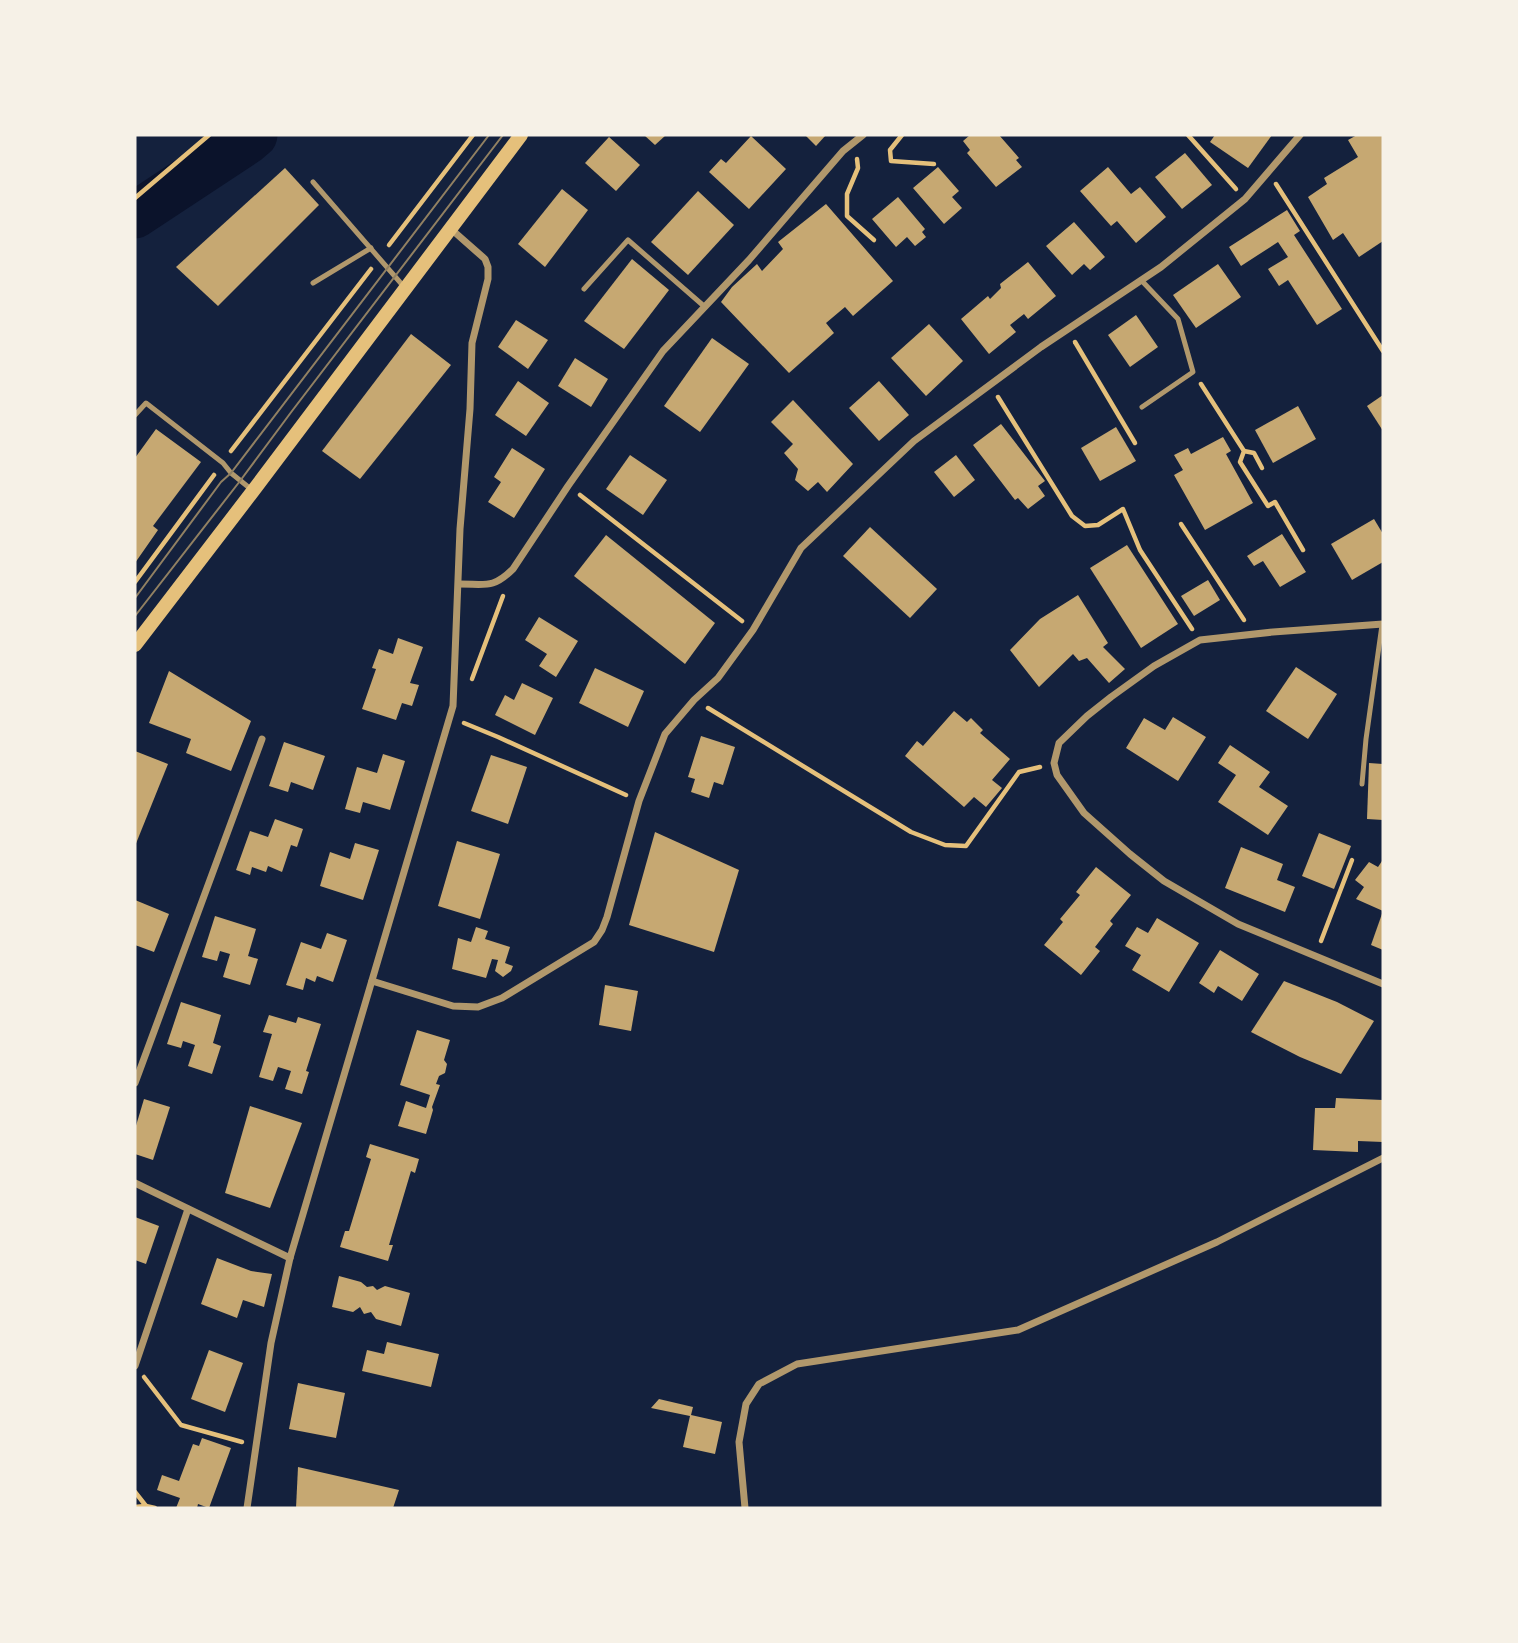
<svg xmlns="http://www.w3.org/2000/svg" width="1518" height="1643" font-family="Overpass,sans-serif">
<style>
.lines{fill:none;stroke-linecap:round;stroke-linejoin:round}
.river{stroke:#0b132b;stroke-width:47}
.building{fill:#c6a872}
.path{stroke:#e5c07b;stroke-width:4.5}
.service{stroke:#b1986c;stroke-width:5}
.minor{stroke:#b1986c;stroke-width:7}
.secondary{stroke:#e5c07b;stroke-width:14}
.tram{stroke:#918062;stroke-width:2}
</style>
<rect width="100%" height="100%" fill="#14213d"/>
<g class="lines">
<path class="river" d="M 135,215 L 247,141 L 254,135"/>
</g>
<g class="building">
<path d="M 644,135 L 666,135 L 655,145 Z"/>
<path d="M 805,135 L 826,135 L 816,146 Z"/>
<path d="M 970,135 L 999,135 L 1019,158 L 1016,160 L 1022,167 L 996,187 L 967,153 L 970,150 L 963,141 Z"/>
<path d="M 1215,135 L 1272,135 L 1248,168 L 1210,142 Z"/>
<path d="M 1357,135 L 1383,135 L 1383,241 L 1359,257 L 1343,233 L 1333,240 L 1308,197 L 1327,184 L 1324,178 L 1358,157 L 1348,140 Z"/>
<path d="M 751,136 L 786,169 L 749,209 L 709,172 L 721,159 L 726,163 Z"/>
<path d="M 609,137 L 640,165 L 616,191 L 585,163 Z"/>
<path d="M 1185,153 L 1212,185 L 1182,209 L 1155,177 Z"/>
<path d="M 938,167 L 959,191 L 952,197 L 962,208 L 944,224 L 913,188 Z"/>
<path d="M 1108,167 L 1131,194 L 1140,187 L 1166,217 L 1136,243 L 1117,221 L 1111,226 L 1080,191 Z"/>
<path d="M 285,168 L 319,205 L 218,306 L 176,267 Z"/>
<path d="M 562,189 L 588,210 L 545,267 L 518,244 Z"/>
<path d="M 698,191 L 734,225 L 688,275 L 651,242 Z"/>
<path d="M 898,197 L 925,229 L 922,232 L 926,237 L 915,246 L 907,237 L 896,247 L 872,219 Z"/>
<path d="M 826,204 L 893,281 L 853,316 L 845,307 L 826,323 L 834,333 L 789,373 L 721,302 L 732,287 L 757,264 L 762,271 L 783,249 L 778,242 Z"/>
<path d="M 1287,210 L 1300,231 L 1294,235 L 1342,309 L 1317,325 L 1288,280 L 1279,286 L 1268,269 L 1288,257 L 1278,242 L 1241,266 L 1229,247 Z"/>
<path d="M 1074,222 L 1105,257 L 1090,270 L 1084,264 L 1072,275 L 1046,246 Z"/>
<path d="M 632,259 L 669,290 L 624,349 L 584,321 Z"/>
<path d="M 1028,262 L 1056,296 L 1028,319 L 1024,314 L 1010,325 L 1016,332 L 989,354 L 961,319 L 988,296 L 990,299 L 1001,288 L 1000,284 Z"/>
<path d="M 1218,264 L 1241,297 L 1196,328 L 1173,295 Z"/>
<path d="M 1136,315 L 1158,347 L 1130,367 L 1108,335 Z"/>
<path d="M 516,320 L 548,340 L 528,369 L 498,347 Z"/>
<path d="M 929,324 L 963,361 L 926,396 L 891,358 Z"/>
<path d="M 411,334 L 451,365 L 360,479 L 322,451 Z"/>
<path d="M 712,338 L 749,364 L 700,432 L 664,406 Z"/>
<path d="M 575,358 L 608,379 L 591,407 L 558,386 Z"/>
<path d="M 518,381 L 549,403 L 526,436 L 495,415 Z"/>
<path d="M 879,381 L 909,415 L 879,441 L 849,408 Z"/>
<path d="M 1383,395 L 1383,431 L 1367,406 Z"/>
<path d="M 793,400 L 853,464 L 827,492 L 818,482 L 808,491 L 795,480 L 798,469 L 784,453 L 793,444 L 771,422 Z"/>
<path d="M 1298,406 L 1316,439 L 1273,463 L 1255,430 Z"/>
<path d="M 1001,424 L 1045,481 L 1038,486 L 1045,496 L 1028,509 L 1018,498 L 1015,500 L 973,445 Z"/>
<path d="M 1116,427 L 1136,461 L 1100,481 L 1081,448 Z"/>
<path d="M 156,429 L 201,462 L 153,526 L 158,530 L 135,563 L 135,458 Z"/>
<path d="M 1223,437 L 1231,451 L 1226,454 L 1253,503 L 1205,530 L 1174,475 L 1183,470 L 1174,455 L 1188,448 L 1191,454 Z"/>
<path d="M 512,448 L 545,469 L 514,518 L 488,502 L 501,482 L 494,477 Z"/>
<path d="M 630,455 L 667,480 L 643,515 L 606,489 Z"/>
<path d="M 956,455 L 975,480 L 954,497 L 934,472 Z"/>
<path d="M 1374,519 L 1383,534 L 1383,562 L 1352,580 L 1331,544 Z"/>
<path d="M 870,527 L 937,589 L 910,618 L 843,556 Z"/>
<path d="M 1282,534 L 1306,572 L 1280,587 L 1263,561 L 1254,566 L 1247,556 Z"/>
<path d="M 606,535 L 715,623 L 685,664 L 574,576 Z"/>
<path d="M 1127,545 L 1178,624 L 1141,648 L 1090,568 Z"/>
<path d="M 1208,580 L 1220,600 L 1194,616 L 1181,596 Z"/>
<path d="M 1078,595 L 1108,643 L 1103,647 L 1125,669 L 1109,683 L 1087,658 L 1079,661 L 1073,654 L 1039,687 L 1010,650 L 1040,619 Z"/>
<path d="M 539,617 L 578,641 L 556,677 L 539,666 L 547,654 L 525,640 Z"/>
<path d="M 398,638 L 423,647 L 410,683 L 419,685 L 412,706 L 402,703 L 396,720 L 362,709 L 376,669 L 372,668 L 379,649 L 393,654 Z"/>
<path d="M 1296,667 L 1337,694 L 1308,739 L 1266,711 Z"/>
<path d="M 595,668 L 644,691 L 628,727 L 579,703 Z"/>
<path d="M 169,671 L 251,721 L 231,771 L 186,753 L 191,739 L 149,723 Z"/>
<path d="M 522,683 L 553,698 L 535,735 L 495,715 L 505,695 L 514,700 Z"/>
<path d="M 954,711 L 967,722 L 971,718 L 983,730 L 980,733 L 1010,759 L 992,780 L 1002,788 L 986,807 L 974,797 L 964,807 L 905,756 L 917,741 L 923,746 Z"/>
<path d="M 1173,717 L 1206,737 L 1178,781 L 1126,748 L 1144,718 L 1165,730 Z"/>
<path d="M 701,736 L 735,747 L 723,785 L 714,782 L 709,798 L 691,792 L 695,779 L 688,777 Z"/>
<path d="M 284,742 L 325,756 L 313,790 L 291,782 L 288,792 L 269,786 Z"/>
<path d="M 1230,745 L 1270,772 L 1259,787 L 1288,806 L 1268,835 L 1218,802 L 1236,775 L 1218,763 Z"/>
<path d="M 135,751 L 168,764 L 135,846 Z"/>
<path d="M 383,754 L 405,761 L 390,810 L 363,802 L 360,813 L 345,809 L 357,767 L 377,773 Z"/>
<path d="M 491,755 L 527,767 L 508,824 L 471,811 Z"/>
<path d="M 1369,763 L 1383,764 L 1383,820 L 1367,819 Z"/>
<path d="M 275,819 L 303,829 L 297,847 L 291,845 L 282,872 L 268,866 L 266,872 L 252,867 L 250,875 L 236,870 L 250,831 L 268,837 Z"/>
<path d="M 655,832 L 739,870 L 714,952 L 629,925 Z"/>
<path d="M 1319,833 L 1351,846 L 1334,889 L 1302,876 Z"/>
<path d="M 457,841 L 500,854 L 480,919 L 438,906 Z"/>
<path d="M 355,843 L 379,850 L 363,900 L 320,886 L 330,852 L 350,859 Z"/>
<path d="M 1241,847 L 1283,864 L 1277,880 L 1295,887 L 1285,912 L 1225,888 Z"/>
<path d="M 1382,861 L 1383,862 L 1383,911 L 1356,899 L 1364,887 L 1355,880 L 1369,862 L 1378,867 Z"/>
<path d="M 1096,867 L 1131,895 L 1110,921 L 1113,924 L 1095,947 L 1100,951 L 1081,975 L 1044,945 L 1063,922 L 1060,919 L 1080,895 L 1076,892 Z"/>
<path d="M 135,900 L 169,914 L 154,952 L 135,945 Z"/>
<path d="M 1383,911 L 1383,950 L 1371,945 Z"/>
<path d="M 215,916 L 256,929 L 248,956 L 258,959 L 250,985 L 223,977 L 230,954 L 220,951 L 217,961 L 202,957 Z"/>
<path d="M 1157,918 L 1199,943 L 1169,992 L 1132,970 L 1141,955 L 1125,946 L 1137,927 L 1148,933 Z"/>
<path d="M 476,927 L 488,931 L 485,939 L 510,947 L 505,963 L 513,966 L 511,971 L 503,977 L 495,971 L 498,960 L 492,959 L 486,978 L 452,969 L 458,938 L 471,942 Z"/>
<path d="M 327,933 L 347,940 L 333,982 L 317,976 L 315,982 L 306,978 L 303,990 L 286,985 L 301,942 L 321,949 Z"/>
<path d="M 1220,950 L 1259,974 L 1242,1001 L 1218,986 L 1214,993 L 1199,983 Z"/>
<path d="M 1284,981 L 1337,1002 L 1374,1021 L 1341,1074 L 1300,1057 L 1251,1032 Z"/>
<path d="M 605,985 L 638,991 L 631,1031 L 599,1025 Z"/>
<path d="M 181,1002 L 221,1015 L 213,1043 L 221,1046 L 212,1074 L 188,1066 L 195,1045 L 183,1041 L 181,1048 L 167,1044 Z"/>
<path d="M 269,1015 L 296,1023 L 298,1017 L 321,1024 L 306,1071 L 309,1072 L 302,1094 L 285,1089 L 291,1071 L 278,1067 L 273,1081 L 259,1077 L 272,1034 L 263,1032 Z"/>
<path d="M 417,1030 L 450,1040 L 444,1060 L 447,1064 L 445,1073 L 439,1076 L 436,1084 L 440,1085 L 432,1107 L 433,1110 L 426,1134 L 398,1126 L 406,1101 L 426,1108 L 430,1095 L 400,1085 Z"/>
<path d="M 1336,1098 L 1383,1100 L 1383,1142 L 1358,1141 L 1358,1152 L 1313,1150 L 1315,1108 L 1335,1108 Z"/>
<path d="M 144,1099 L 170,1107 L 153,1160 L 135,1154 L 135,1129 Z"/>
<path d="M 250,1106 L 302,1123 L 270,1208 L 225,1193 Z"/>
<path d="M 370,1144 L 419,1159 L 415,1173 L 411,1171 L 389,1245 L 393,1245 L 388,1261 L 340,1247 L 345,1231 L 349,1231 L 371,1159 L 366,1157 Z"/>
<path d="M 135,1217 L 159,1226 L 146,1264 L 135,1260 Z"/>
<path d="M 217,1258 L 251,1271 L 272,1274 L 264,1307 L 243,1300 L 237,1318 L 201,1304 Z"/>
<path d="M 339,1276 L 361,1282 L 367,1287 L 373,1286 L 377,1290 L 385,1286 L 410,1293 L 401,1326 L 376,1319 L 371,1312 L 364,1314 L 360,1307 L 353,1312 L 332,1307 Z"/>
<path d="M 387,1342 L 439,1354 L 431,1387 L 362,1371 L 367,1350 L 384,1354 Z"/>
<path d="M 209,1350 L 243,1363 L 225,1412 L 191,1399 Z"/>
<path d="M 298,1383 L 345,1393 L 336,1438 L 289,1429 Z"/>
<path d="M 659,1399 L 693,1407 L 691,1415 L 722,1422 L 715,1454 L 683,1447 L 690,1416 L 651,1408 Z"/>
<path d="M 202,1438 L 231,1448 L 209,1508 L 198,1504 L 197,1508 L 176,1508 L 180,1498 L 157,1490 L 162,1475 L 179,1481 L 193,1444 L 199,1446 Z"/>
<path d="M 298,1467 L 399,1490 L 393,1508 L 296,1508 Z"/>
</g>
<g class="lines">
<g class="path">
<path d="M 902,135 L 890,150 L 891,161 L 934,164"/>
<path d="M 1188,135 L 1236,189"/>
<path d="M 857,159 L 858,168 L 847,194 L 847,216 L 874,240"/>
<path d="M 1276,184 L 1383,351"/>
<path d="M 135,198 L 209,135"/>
<path d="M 389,245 L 473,135"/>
<path d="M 1075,342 L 1135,443"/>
<path d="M 1201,384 L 1244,451 L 1240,462 L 1268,506 L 1275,502 L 1303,550"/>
<path d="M 998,397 L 1072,516 L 1085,526 L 1098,525 L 1123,509 L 1140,550 L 1192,629"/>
<path d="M 231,451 L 371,269"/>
<path d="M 1244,451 L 1254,453 L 1262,468"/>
<path d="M 580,495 L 742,621"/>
<path d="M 1181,524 L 1244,620"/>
<path d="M 135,582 L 214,475"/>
<path d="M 472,679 L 503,596"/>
<path d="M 708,708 L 911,832 L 945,845 L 966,846 L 1019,772 L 1040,767"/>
<path d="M 464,723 L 498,737 L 626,795"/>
<path d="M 1321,941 L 1352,860"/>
<path d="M 144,1377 L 181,1425 L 242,1442"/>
<path d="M 135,1492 L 146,1506"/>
<path d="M 135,1507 L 145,1506"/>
<path d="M 146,1507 L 146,1506 L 155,1508"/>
</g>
<g class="service">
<path d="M 313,182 L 405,288"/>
<path d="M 1141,280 L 1178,319 L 1193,372 L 1142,407"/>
<path d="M 313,283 L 371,248"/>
<path d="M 584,289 L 628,240 L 705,307"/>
<path d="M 135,415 L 146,403 L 223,463 L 231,473 L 252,490"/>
<path d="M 1362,784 L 1366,739 L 1382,625"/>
</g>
<g class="minor">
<path d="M 459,584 C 486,584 493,589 513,569 L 568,486 L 663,351 L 749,260 L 843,151 L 863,135"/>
<path d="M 1383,624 L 1273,632 L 1200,640 L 1154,666 L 1111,697 L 1087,716 L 1059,743 L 1054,763 L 1057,775 L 1084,813 L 1130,854 L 1164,881 L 1238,924 L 1383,984"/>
<path d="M 372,981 L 453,1006 L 478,1007 L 502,998 L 594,942 L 602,930 L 607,917 L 639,801 L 665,734 L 694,700 L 718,678 L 753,630 L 801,548 L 914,441 L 1041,347 L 1161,267 L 1245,199 L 1300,135"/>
<path d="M 135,1083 L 262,739"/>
<path d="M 135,1183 L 290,1258"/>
<path d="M 135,1366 L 188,1209"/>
<path d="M 247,1508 L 271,1343 L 290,1258 L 453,706 L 460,529 L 470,409 L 472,343 L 488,279 L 488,267 L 485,259 L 451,229"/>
<path d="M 745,1508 L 739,1442 L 746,1404 L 759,1384 L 797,1364 L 1018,1330 L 1217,1242 L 1383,1158"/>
</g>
<path class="secondary" d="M 135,645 L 253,491 L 521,135"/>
<g class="tram">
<path d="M 135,598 L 221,482 L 231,473 L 489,135"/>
<path d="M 135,616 L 240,481 L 292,411 L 503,135"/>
</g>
</g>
<rect width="1518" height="1643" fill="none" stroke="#f6f1e7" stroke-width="273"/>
</svg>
